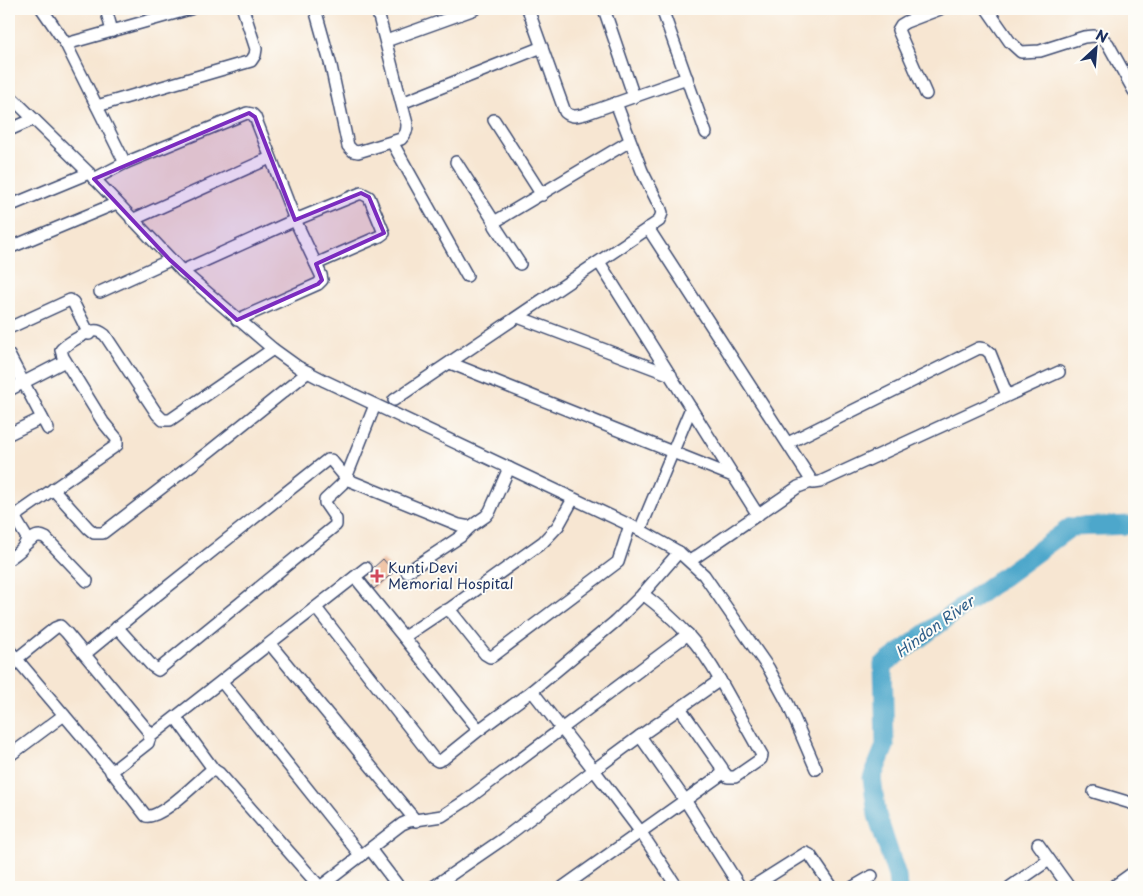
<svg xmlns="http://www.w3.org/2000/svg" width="1143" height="896" font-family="'Playpen Sans',sans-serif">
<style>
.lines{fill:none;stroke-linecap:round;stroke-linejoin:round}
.river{stroke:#4da7cb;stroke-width:19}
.building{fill:#eaa97f}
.minor-casing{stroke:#3c4a6f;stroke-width:14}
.minor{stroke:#fff;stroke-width:11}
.marked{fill:#7b2cbf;fill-opacity:0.2;stroke:#7b2cbf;stroke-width:4;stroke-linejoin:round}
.poi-dot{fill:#d1495b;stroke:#fdfcf7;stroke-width:2}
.labels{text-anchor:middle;stroke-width:4;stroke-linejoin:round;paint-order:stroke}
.poi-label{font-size:14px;fill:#1b2f5e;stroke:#fdfcf7;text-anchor:start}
.water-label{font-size:15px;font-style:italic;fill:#2f5f8a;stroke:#fdfcf7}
</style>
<rect width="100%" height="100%" fill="#fdfcf7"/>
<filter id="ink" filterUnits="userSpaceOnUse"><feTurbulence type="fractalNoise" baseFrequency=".02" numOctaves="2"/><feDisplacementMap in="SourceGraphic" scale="10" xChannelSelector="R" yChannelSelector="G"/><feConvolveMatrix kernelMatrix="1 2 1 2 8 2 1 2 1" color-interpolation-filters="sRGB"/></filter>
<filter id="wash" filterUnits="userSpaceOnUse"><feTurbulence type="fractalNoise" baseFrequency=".0096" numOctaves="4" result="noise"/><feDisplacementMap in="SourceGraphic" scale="20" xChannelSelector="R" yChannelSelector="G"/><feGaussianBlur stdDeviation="1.12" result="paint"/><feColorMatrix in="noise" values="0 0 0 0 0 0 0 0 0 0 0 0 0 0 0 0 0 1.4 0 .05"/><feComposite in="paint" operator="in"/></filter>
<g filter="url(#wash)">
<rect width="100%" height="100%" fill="#f7e6d2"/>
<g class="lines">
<path class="river" d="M 898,887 L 897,876 L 877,815 L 872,778 L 885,746 L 883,665 L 1071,527 L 1134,525"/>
</g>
<g id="blocks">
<path class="building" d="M 383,559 L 394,572 L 374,589 L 365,578 L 371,574 L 373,568 Z"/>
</g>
</g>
<g filter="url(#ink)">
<use href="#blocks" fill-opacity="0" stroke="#3c4a6f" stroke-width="1"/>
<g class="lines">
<g class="minor-casing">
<g id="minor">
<path d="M 42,9 L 66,44 L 125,163"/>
<path d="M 106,9 L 112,31"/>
<path d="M 315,9 L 331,66 L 348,146 L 353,151 L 358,152 L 401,139 C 406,134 407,131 407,124 L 377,9"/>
<path d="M 528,9 L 565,112 C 572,118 577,116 585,114 L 687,78"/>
<path d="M 604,9 L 634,97"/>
<path d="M 662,9 L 706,133"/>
<path d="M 987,9 L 1010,42 L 1021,52 L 1040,51 L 1084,37 L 1094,36 L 1102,38 L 1108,44 L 1134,91"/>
<path d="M 386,41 L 475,9"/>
<path d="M 66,44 L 190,9"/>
<path d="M 926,94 L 898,30 L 901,25 L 906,22 L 940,9"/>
<path d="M 9,95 L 89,173 L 182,271 L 273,349 L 298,367 L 325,381 L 640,530 L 679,552 L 704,575 L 769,669 L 788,704 L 816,769"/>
<path d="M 402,103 L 542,47"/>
<path d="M 97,106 L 251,61 L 255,55 L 256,49 L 243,9"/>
<path d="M 494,120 L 542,195"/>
<path d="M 9,130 L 34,119"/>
<path d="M 392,142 L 467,276"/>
<path d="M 456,162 L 495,223"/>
<path d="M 94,179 L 125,163 L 247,113 L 252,114 L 255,117 L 295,220 L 321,275 L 322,280 L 318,284 L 237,320"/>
<path d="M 9,206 L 89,173"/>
<path d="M 132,220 L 270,158"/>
<path d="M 648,228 L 813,483 L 820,482 L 1059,372"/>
<path d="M 9,248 L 117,203"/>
<path d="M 599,262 L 758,515"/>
<path d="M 520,264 L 495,226 L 496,221 L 630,141"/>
<path d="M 182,271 L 295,220 L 361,193 L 369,197 L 384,233 L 380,236 L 316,264"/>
<path d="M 100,292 L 170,260"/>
<path d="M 518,317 L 671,375"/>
<path d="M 9,328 L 70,300 L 73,302 L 89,334"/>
<path d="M 9,355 L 48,429"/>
<path d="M 450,363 L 735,477"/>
<path d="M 9,390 L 65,361"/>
<path d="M 394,400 L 659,221 L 662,213 L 660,207 L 642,171 L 616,103"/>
<path d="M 9,434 L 42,418"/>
<path d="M 788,443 L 979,348 L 985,349 L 990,353 L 1007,395"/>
<path d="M 53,489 L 88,528 L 94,533 L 103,533 L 211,450 L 308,372"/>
<path d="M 640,530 L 691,408"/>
<path d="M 26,544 C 33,538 37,533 46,538 L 87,581"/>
<path d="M 9,559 C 17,553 25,549 27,538 L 15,518 L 19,513 L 117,445 L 117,439 L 103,422 L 63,357 L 61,350 C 66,344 85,333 93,331 C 98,330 101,332 105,335 L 157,414 L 163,420 L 170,420 L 273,349"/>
<path d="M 690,561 L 798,487 L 811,482"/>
<path d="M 407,572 L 460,537 L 470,527"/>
<path d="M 355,577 L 479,730"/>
<path d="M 643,594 C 676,619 700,644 720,680"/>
<path d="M 316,608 L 433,758 L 438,761 L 443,759 L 479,730 L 532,691"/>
<path d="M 448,610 L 543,542 L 558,526 L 573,499"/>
<path d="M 117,627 L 152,666 L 158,670 L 336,525 L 336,519 L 325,503 L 325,500 L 342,484 L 346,478 L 375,405"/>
<path d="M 404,637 L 443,611 L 448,610 L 453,614 L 485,654 L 490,657 L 493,656 L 618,562 L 630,525"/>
<path d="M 270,644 L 416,821"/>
<path d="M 9,650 L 109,768 L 146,816 C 161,819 196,783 208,773 L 214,770 L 219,773 L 320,887 L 402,824 L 409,821 L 442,816 L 465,801 L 688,634"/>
<path d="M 85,654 L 152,599 L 327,460 L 331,460 L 346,478 L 351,481 L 459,525 L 470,527 L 486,516 L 490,511 L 509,468"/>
<path d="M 9,665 L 55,628 L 60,626 L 66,632 L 148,731 L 150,737 L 148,743 L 111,772"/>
<path d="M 222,682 L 361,856"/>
<path d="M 176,718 L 214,770"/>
<path d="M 640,736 L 685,800 L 740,887"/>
<path d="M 150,737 L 366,568"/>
<path d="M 9,756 L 64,715"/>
<path d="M 1094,792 L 1134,804"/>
<path d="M 1038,844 L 1069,887"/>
<path d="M 370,849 L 399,887"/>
<path d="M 433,887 L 503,839 L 594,770 L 532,691 L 616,621 L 640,597 L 679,552"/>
<path d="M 563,887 L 722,774 L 722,768 L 680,708"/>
<path d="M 677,887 L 640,831 L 594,770 L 640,736 L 720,680 L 762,755 L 761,759 L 735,777 L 728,777 L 723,771"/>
<path d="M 752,887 L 806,853 L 810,855 L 832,887"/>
<path d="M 853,887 L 872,876"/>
<path d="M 1010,887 L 1049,860"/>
<path d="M 1113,887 L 1134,872"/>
</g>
</g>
<use href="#minor" class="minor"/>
</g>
</g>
<path class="marked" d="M 249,113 L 255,117 L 295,220 L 361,193 L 369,197 L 384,233 L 316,264 L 322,280 L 318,284 L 237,320 L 170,260 L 94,179 Z"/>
<path class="poi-dot" d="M374.5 568.5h5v5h5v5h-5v5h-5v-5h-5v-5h5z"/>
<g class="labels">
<g class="poi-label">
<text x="388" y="573">Kunti Devi<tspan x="388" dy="16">Memorial Hospital</tspan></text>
</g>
<g class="water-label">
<text transform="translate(935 627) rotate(-36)" y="5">Hindon River</text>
</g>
</g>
<rect width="1143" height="896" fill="none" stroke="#fdfcf7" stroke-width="30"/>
<g transform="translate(1096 48) rotate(26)" stroke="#fdfcf7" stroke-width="4" paint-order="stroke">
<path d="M0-4L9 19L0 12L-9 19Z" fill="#1b2f5e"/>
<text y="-8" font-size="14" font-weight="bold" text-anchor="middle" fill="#1b2f5e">N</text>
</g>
</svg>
